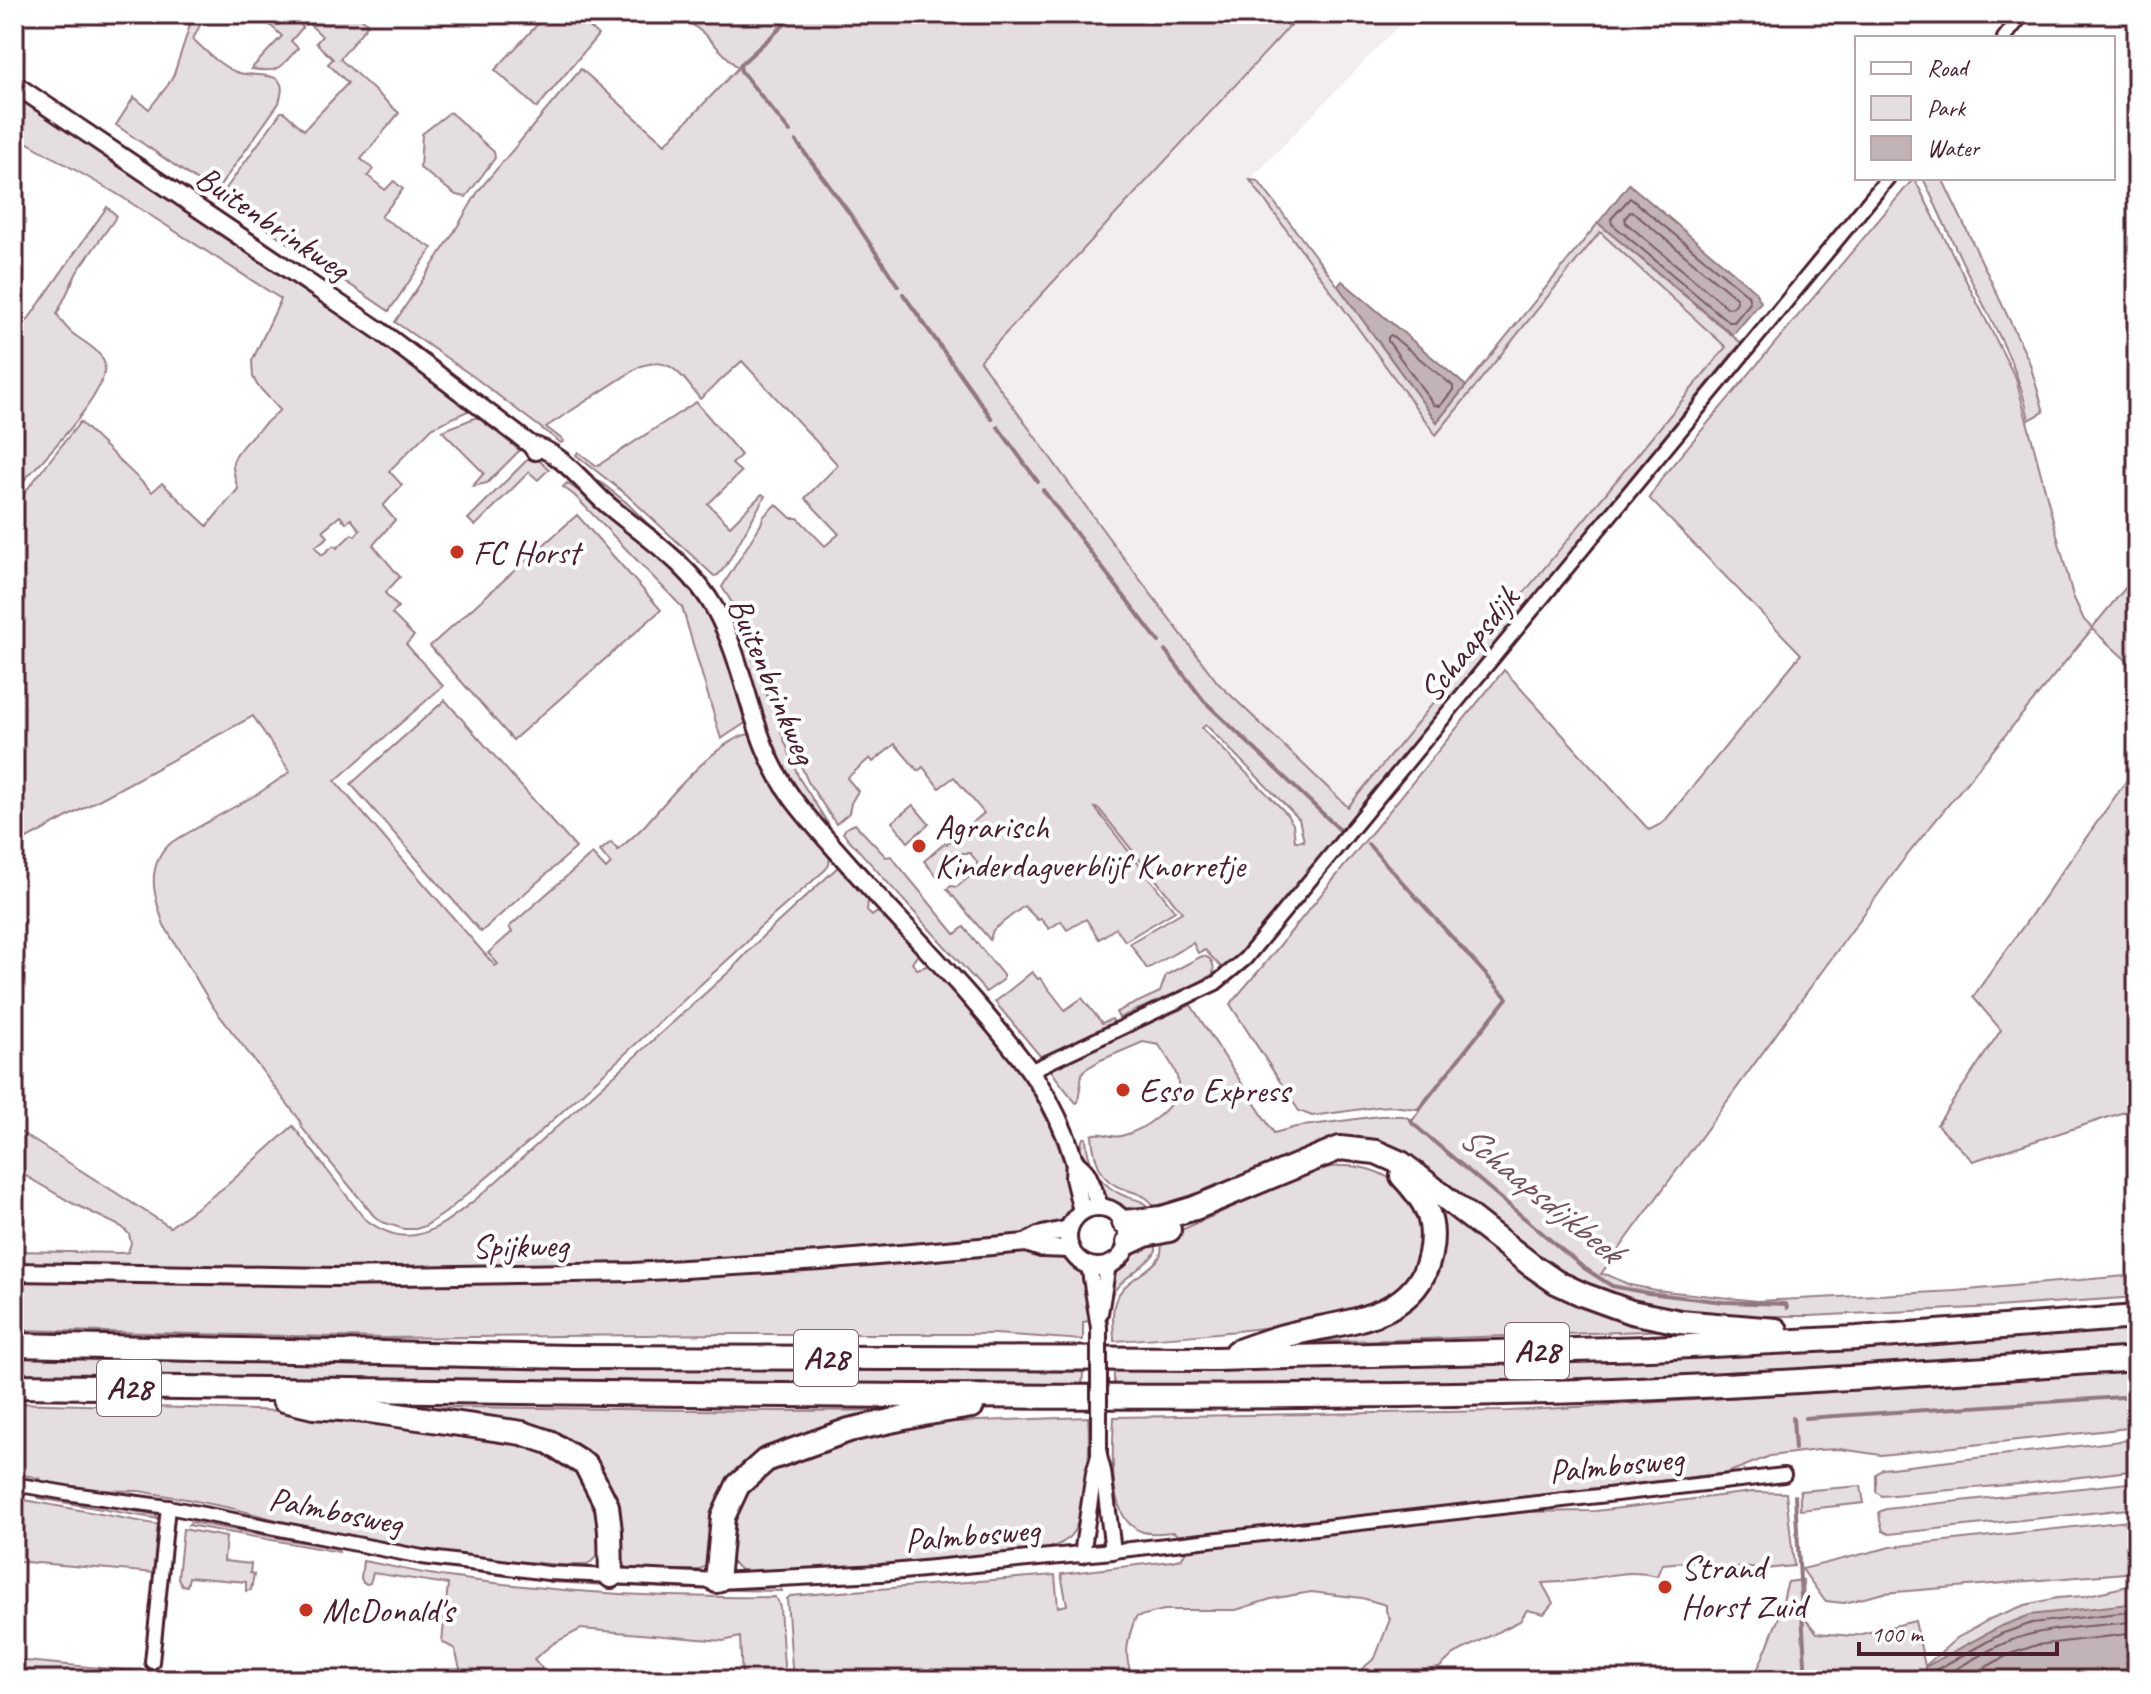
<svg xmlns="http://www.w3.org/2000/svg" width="2151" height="1694" font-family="Caveat,sans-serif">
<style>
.built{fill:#f2eeef}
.green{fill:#e5dee0;stroke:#987e86;stroke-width:2;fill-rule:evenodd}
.water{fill:#c1b3b6;stroke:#91787e;stroke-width:2}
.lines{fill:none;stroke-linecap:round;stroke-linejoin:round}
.shore{stroke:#7a5a63;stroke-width:2}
.stream{stroke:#91787e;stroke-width:4}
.minor-casing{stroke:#4a1f2b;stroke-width:18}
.tertiary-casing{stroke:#4a1f2b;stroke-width:20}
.secondary-casing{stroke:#4a1f2b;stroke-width:22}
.motorway-casing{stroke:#4a1f2b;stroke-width:28}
.minor{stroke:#fff;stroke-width:12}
.tertiary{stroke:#fff;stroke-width:14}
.secondary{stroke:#fff;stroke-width:16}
.motorway{stroke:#fff;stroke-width:22}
.tertiary-bridge-casing{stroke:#4a1f2b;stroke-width:20;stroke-linecap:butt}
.tertiary-bridge{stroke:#fff;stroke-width:14}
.poi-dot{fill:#c8321e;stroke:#fff;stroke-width:3}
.labels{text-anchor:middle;stroke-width:8;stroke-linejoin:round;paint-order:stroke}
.shield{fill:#fff;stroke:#80626b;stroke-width:2}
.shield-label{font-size:32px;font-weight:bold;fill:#4a1f2b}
.street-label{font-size:34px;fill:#4a1f2b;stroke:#fff}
.poi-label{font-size:34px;fill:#4a1f2b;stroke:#fff;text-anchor:start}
.water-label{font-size:36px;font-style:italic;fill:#74535c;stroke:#fff}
</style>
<rect width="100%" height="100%" fill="#fff"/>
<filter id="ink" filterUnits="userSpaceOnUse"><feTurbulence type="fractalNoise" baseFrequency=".0125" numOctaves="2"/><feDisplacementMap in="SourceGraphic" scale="16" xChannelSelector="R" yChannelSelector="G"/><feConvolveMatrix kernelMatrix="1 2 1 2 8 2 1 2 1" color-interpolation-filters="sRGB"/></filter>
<g filter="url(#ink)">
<path class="built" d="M 1301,14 L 1410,14 L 1250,180 L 1436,435 L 1600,232 L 1726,347 L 1348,807 L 1218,683 L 1108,537 L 980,361 Z"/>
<g class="green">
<path d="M 178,14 L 187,14 L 200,25 L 193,39 C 206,51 222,68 239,73 C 250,76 268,73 277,79 C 285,85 281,95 279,103 L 215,193 L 116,125 L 134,97 L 149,109 L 168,85 L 174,74 L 190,25 Z"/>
<path d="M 258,14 L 265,14 L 278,25 L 289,14 L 357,14 L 368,24 L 340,59 L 399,113 L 361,159 L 373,169 L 368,176 L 385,190 L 394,181 L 403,189 L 381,217 L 432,248 L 389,311 L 220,197 L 281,112 L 284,112 L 304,130 L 348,83 L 328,64 L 333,59 L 316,43 L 322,36 L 306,21 L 301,25 L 303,27 L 291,41 L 298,48 C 279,69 280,73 251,69 L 282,36 Z"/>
<path d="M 547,14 L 576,14 L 598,35 L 537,108 L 495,70 Z"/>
<path d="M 679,14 L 1301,14 L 980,361 L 1108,537 L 1218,683 L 1348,807 L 1726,347 L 1600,232 L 1436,435 L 1250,180 L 1258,181 L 1338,286 L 1437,422 L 1598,223 L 1741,343 L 1345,827 L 1238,955 L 1223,969 L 1205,950 L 1198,953 L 1193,943 L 1147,969 L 1130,943 L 1182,912 L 1099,809 L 1095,808 L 1175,911 L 1125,941 L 1116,928 L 1099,939 L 1086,919 L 1067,930 L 1061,921 L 1049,929 L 1041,919 L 1038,920 L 1024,906 L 993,930 L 990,940 L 947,889 L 951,886 L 957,887 L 976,871 L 977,862 L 970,853 L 961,853 L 942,869 L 939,879 L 924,861 L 945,843 L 947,844 L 984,813 L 954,777 L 939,788 L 923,767 L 918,771 L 895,744 L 873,762 L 870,758 L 847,778 L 858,791 L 851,803 L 849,813 L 836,824 L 808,782 L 796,754 L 757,649 L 736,609 L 722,587 L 761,524 L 763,517 L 776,504 L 791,518 L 798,518 L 825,546 L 839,534 L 805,498 L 838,465 L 742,361 L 700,399 C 683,377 671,354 639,367 L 546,427 L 564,441 L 561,443 L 474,377 L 395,322 L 453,234 L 479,190 L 581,69 L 665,144 L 738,68 L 703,33 ZM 1206,725 L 1299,819 L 1304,841 L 1295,841 L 1293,824 L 1285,812 L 1202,728 Z"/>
<path d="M 14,92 L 372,333 L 469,407 L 470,410 L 433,427 L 389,471 L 402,485 L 383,506 L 395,520 L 373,545 L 400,577 L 385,593 L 398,607 L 392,614 L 414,636 L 406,644 L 443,686 L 335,781 L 495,966 L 498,964 L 488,953 L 512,932 L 509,927 L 592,854 L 606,869 L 611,864 L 600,851 L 611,842 L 618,850 C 628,841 638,833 646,824 C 667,800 720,736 751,734 L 759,753 L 830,856 L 829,865 L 825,870 L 758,929 L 746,943 L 530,1141 L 445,1213 L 425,1226 L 416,1229 L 404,1229 L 382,1222 L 374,1216 L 303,1129 L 299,1119 L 213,1007 L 164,925 C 153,894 145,865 172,842 L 259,793 L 290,772 L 253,716 L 14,846 L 14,506 L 80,422 L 152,492 L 162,483 L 207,526 L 238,489 C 236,481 232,471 233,463 C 235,448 268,421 280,410 L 257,385 L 253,377 L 252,361 L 281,299 L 117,194 L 21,139 L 14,149 ZM 340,516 L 346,523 L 351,519 L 360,530 L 355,536 L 352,534 L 337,548 L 334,545 L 322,555 L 315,547 L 328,537 L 323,530 Z"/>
<path d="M 450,112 L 494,152 L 495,158 L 466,197 L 456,195 L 420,168 L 422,134 Z"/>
<path d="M 1914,178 L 2016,379 L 2073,596 L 2084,620 L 2092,628 L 2137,574 L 2137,670 L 2092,629 L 1904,859 L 1601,1274 L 1608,1275 L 1630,1285 L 1655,1290 L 1757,1301 L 1956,1291 L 2137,1275 L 2137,1297 L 1996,1307 L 1809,1316 L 1731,1316 L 1644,1308 L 1559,1273 L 1377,1142 L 1157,1214 C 1150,1187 1122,1196 1106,1178 C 1096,1166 1093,1151 1092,1135 C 1102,1130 1110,1139 1121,1136 C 1142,1131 1179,1107 1178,1084 C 1178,1071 1166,1056 1159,1045 L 1143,1042 L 1101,1060 L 1086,1069 L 1082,1074 L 1078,1102 L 1076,1103 C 1068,1092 1058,1082 1051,1070 L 1060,1062 L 1191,1005 L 1274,1133 L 1296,1127 L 1379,1116 L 1403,1116 L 1413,1120 L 1421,1108 L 1416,1109 L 1392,1106 L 1377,1107 L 1312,1116 L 1299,1111 L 1230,1004 L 1263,966 L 1504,670 L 1649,830 L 1663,823 L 1801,654 L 1649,498 L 1664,475 Z"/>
<path d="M 1923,178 L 1942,178 L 2029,361 L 2044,412 L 2029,420 C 2019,368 1996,330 1973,284 C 1956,249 1939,213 1923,178 Z"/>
<path d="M 107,207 L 116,215 L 114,220 L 77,272 L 57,314 C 61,321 65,327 72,333 C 82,341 99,349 104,362 C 113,391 34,469 14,491 L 14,323 L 27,321 Z"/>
<path d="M 696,402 L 741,455 L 732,464 L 741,472 L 708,504 L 730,526 L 762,494 L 765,496 L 726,566 L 718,575 L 714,576 L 627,495 L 576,455 L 578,452 L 597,466 Z"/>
<path d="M 477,417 L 518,449 L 519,451 L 487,483 L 473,486 L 484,473 L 442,431 Z"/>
<path d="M 529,458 L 536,458 L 549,469 L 538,480 L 529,472 L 475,526 L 468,519 Z"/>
<path d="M 572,460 L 626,502 L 647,523 L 682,552 L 708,579 L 703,578 L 597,488 Z"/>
<path d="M 567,483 C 624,523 689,567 719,633 C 732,661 739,693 747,722 L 721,739 L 682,607 L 574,495 L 563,487 Z"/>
<path d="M 577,515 L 661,610 L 513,740 L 430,646 Z"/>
<path d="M 737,624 L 750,651 L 799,778 L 829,825 L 825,826 L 789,781 L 771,747 L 732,629 Z"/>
<path d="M 445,700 L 576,848 L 481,932 L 351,784 Z"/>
<path d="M 2137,766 L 2137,1108 L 1973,1161 L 1937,1125 L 2001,1030 L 1973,997 Z"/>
<path d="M 913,805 L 929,824 L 908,842 L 892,822 Z"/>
<path d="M 855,824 L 886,857 L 891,856 L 955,934 L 964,927 L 1003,975 L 1003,980 L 986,992 L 843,833 L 846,828 Z"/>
<path d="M 839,866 L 865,895 L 868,900 L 867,911 L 872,916 L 876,913 L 882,912 L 916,948 L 917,956 L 912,963 L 917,969 L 930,965 C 989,1030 1044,1087 1067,1174 C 1071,1186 1077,1200 1071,1213 C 1057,1240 944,1242 914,1245 C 823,1253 733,1262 642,1265 C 432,1271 223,1267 14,1264 L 14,1251 L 122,1253 L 128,1252 L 131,1243 L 129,1234 L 122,1227 L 72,1203 L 14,1169 L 14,1128 L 170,1227 L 226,1186 L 293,1126 L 364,1218 C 411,1256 441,1226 480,1196 L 731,970 L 763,936 Z"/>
<path d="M 1202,956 C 1212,957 1215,965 1213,974 L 1196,984 L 1119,1018 L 1116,1012 L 1160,992 L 1166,975 Z"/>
<path d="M 1032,972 L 1038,979 L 1040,978 L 1065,1010 L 1082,998 L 1102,1023 L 1112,1019 L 1114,1022 L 1053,1053 L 1040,1056 L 995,1002 Z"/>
<path d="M 1083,1138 L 1086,1138 C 1087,1166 1101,1187 1127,1197 C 1136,1200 1144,1200 1149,1209 L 1127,1214 L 1102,1197 L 1080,1148 Z"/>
<path d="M 1341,1166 C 1366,1165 1395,1175 1410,1198 C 1421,1214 1422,1231 1419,1250 C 1416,1273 1399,1291 1379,1301 C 1353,1315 1319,1319 1291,1324 C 1232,1333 1174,1337 1114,1341 C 1114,1328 1111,1315 1115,1302 C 1124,1278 1151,1273 1160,1256 C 1163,1250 1161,1243 1161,1236 L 1175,1233 L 1303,1175 L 1324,1168 Z"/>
<path d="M 1420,1184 L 1534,1275 L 1702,1329 L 1397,1340 L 1269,1342 L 1337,1331 L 1424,1283 Z"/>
<path d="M 1154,1237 C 1155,1239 1156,1248 1156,1250 C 1153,1262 1119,1279 1111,1296 C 1107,1306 1108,1316 1108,1327 L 1106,1327 L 1107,1303 L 1111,1275 L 1132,1250 Z"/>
<path d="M 1002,1252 C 1035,1252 1075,1243 1087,1284 C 1090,1296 1090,1309 1091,1321 L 1083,1322 L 1083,1340 L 995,1334 L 728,1334 L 384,1338 L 14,1330 L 14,1279 C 344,1286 673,1290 1002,1252 Z"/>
<path d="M 2137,1322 L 2137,1346 L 1796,1371 L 1448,1384 L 1114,1388 L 1114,1368 Z"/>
<path d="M 14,1356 L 1083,1372 L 1082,1388 L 801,1388 L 14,1376 Z"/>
<path d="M 2137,1371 L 2137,1427 L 1881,1455 L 1840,1449 L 1817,1450 L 1770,1456 L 1727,1473 L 1179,1537 L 1174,1532 C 1164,1532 1153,1535 1143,1532 C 1105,1520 1113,1449 1114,1417 L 1509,1411 L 1962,1384 Z"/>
<path d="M 14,1403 L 289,1411 L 512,1439 C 530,1445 548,1449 563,1461 C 586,1479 597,1505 600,1532 C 600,1538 602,1545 600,1551 C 598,1557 592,1560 588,1565 L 561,1565 L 466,1557 L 318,1531 L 235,1509 L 186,1499 L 139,1491 L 84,1490 L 41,1483 L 39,1478 L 14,1473 Z"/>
<path d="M 365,1406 L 778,1411 L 918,1410 L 765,1453 L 707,1565 L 699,1570 L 630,1570 L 626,1569 L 618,1561 L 586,1459 Z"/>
<path d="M 1088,1417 C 1090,1447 1090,1512 1071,1535 C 1066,1542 1058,1545 1050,1548 L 891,1565 L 752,1573 L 741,1570 L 732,1562 L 728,1551 L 734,1508 L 761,1473 L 852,1438 L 923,1423 Z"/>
<path d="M 2137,1439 L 2137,1470 L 2031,1483 L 1882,1496 L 1876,1492 L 1876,1474 L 1883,1469 Z"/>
<path d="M 2137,1482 L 2137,1508 L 1889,1534 L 1883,1531 L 1880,1521 L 1879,1512 L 1886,1509 Z"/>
<path d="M 1861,1486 L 1864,1503 L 1800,1510 L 1800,1491 Z"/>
<path d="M 1752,1492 L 1786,1493 L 1794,1566 L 1765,1569 L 1743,1566 L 1715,1572 L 1708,1560 L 1662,1564 L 1657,1576 C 1628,1569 1609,1576 1581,1580 C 1568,1582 1555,1582 1542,1583 L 1553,1603 L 1544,1614 L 1527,1610 L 1520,1621 L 1454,1654 L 1439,1668 L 1368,1678 L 1363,1674 L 1362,1669 L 1375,1658 L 1390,1619 L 1386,1611 L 1386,1605 L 1362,1598 L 1311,1592 L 1271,1599 L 1236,1610 L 1164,1610 L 1136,1617 C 1127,1638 1122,1660 1135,1680 L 793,1680 L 787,1599 L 790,1596 L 1055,1575 L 1058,1607 L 1067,1605 L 1061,1574 L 1171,1561 L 1181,1559 L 1187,1549 L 1514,1512 L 1596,1511 Z"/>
<path d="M 39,1494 L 156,1515 L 159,1519 L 38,1498 Z"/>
<path d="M 14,1498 L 160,1525 L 155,1573 L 14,1561 Z"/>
<path d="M 2137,1520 L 2137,1572 L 1884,1593 L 1844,1603 L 1825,1601 L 1802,1569 L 1891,1547 Z"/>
<path d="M 191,1522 L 334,1548 L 338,1549 L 339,1552 L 188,1525 Z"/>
<path d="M 183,1529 L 226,1537 L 224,1561 L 251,1564 L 250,1573 L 254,1574 L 251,1590 L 246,1591 L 246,1582 L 189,1577 L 187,1586 L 182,1585 L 178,1578 Z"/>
<path d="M 363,1561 C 391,1566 419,1573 448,1577 C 555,1592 666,1599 774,1597 L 778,1601 L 780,1608 L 785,1680 L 742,1680 L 740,1637 L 723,1641 L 581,1629 L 554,1643 L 534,1659 L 552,1680 L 461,1680 L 461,1673 L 455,1649 L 442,1642 L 448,1584 L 373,1573 L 370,1583 L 367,1584 L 363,1583 L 361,1578 Z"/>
<path d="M 551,1578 L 685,1586 L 780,1587 L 782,1591 L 686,1589 L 549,1582 Z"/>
<path d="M 1803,1580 L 1805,1619 L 1817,1633 L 1853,1636 L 1915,1621 L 1925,1666 L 1957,1638 L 1992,1618 L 2025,1605 L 2057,1598 L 2084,1596 L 2137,1584 L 2137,1680 L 1752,1680 C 1763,1661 1769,1639 1778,1620 C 1783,1608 1783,1594 1788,1582 Z"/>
<path d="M 14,1660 L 132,1671 L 131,1680 L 14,1680 Z"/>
</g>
<g class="water">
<path d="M 1629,184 L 1754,290 L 1761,302 L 1733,335 L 1598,223 Z"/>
<path d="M 1342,281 L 1466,386 L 1437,422 L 1338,286 Z"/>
<path d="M 2137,1603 L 2137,1680 L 1925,1680 L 1925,1667 L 1999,1627 L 2030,1615 Z"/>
</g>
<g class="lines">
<g class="shore">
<path d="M 1630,198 L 1748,295 L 1750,303 L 1734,322 L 1729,322 L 1612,224 L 1611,219 Z"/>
<path d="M 1630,212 L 1634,213 L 1736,298 L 1737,302 L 1733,307 L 1728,308 L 1626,223 L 1625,218 Z"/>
<path d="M 1391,335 L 1453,386 L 1453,390 L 1440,406 L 1434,405 L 1388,341 L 1388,337 Z"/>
<path d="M 1933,1680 L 1934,1671 L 2001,1634 L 2032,1623 L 2137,1611"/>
<path d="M 1943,1680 L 1944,1676 C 1972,1660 2004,1639 2036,1633 C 2069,1626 2104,1626 2137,1621"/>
<path d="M 1962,1680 L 2010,1654 L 2037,1645 L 2137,1633"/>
</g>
<g class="stream">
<path d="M 790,132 L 741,71 L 740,65 L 796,14"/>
<path d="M 796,141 L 850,214 L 898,286"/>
<path d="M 903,294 L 992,419"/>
<path d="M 998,427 L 1038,482"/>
<path d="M 1043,490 L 1159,642"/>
<path d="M 1165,650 L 1204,701 L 1339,829"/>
<path d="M 1368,844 L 1507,998 L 1419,1109"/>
<path d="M 1411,1120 L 1412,1123 L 1561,1249 L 1584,1268 L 1612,1286 L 1648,1293 L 1723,1302 L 1786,1304 L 1787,1308"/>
<path d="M 1793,1418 L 1795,1449"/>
<path d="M 1805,1418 L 2137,1396"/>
<path d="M 1795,1496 L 1806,1680"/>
</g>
<g class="minor-casing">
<g id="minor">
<path d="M 2004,38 L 2023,14"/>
<path d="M 1030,1071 L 1216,983 L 1245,959 L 1888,178"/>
<path d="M 14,1484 L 72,1494 L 168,1507 L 422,1557 L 548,1573 L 611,1576"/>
<path d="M 1113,1551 L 1784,1475"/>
<path d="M 152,1662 L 168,1507"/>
</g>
</g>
<g class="tertiary-casing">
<g id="tertiary">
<path d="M 1089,1265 L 1099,1328"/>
<path d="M 1100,1313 L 1108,1265"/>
<path d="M 1082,1555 L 1094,1473 L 1099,1456"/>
<path d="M 611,1576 L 717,1581 L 881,1573 L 1113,1551 L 1103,1471 L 1099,1456 L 1099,1419"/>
</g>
</g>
<g class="secondary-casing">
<g id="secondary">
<path d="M 14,84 L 380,331 L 531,445 L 535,451"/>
<path d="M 531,445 C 557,449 584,483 602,500 C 642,535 688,561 715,609 C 749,671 749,739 793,799 C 811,823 832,845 852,868 C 911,934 975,997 1028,1068 C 1044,1089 1056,1112 1066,1137 C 1069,1144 1071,1153 1074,1160 C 1077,1165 1083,1168 1086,1173 C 1092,1183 1095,1196 1100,1207"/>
<path d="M 1075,1161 L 1074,1178 L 1082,1211"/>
<circle cx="1098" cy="1237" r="30"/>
<path d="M 1026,1243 L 1038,1236 L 1069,1229"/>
<path d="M 14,1272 L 334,1277 L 633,1272 L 820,1261 L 1026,1243 L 1041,1248 L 1071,1249"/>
</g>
</g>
<g class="motorway-casing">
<g id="motorway">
<path d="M 1124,1222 L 1162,1218 L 1195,1208 L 1340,1148 L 1376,1152 L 1401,1163 L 1530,1264 L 1556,1282 L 1584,1295 L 1631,1312 L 1680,1322 L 1776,1330"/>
<path d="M 1128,1243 L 1145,1235 L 1169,1230"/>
<path d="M 14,1345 L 571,1357 L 1216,1359 L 1650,1348 L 1857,1338 L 2137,1317"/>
<path d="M 1236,1352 C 1256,1345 1275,1337 1296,1333 C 1348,1321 1418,1318 1430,1254 C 1437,1219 1425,1200 1402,1176"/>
<path d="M 14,1386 C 270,1391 526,1393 782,1395 C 1049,1397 1316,1399 1583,1391 C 1768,1385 1952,1371 2137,1359"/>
<path d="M 284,1400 L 313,1407 L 370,1411 L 522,1433 L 549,1442 L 586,1465 L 607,1506 L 610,1531 L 611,1576"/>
<path d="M 717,1581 L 723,1517 L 738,1485 L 766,1460 L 849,1430 L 923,1414 L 972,1406"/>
</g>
</g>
<use href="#minor" class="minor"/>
<use href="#tertiary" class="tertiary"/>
<use href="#secondary" class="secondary"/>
<use href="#motorway" class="motorway"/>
<g class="tertiary-bridge-casing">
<path id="tertiary-bridge" d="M 1099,1419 L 1099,1328"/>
</g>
<use href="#tertiary-bridge" class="tertiary-bridge"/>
</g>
</g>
<g class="poi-dot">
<circle cx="457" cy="552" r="8"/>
<circle cx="919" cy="846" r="8"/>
<circle cx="1123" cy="1090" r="8"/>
<circle cx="1665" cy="1587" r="8"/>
<circle cx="306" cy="1610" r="8"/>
</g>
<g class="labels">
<g class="shield">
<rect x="1505" y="1323" width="64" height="56" rx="6"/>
<rect x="794" y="1330" width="64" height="56" rx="6"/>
<rect x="97" y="1360" width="64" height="56" rx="6"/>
</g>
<g class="shield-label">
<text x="1537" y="1362">A28</text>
<text x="826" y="1369">A28</text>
<text x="129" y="1399">A28</text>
</g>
<g class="street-label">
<text transform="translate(273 222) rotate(34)" y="12">Buitenbrinkweg</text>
<text transform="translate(1468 644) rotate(-51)" y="12">Schaapsdijk</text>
<text transform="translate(773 680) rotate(67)" y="12">Buitenbrinkweg</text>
<text transform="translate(520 1245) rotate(-1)" y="12">Spijkweg</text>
<text transform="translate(1616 1464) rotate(-6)" y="12">Palmbosweg</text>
<text transform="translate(336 1510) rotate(11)" y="12">Palmbosweg</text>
<text transform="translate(972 1534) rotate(-5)" y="12">Palmbosweg</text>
</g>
<g class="poi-label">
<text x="473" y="564">FC Horst</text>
<text x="935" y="838">Agrarisch<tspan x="935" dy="39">Kinderdagverblijf Knorretje</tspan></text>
<text x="1139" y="1102">Esso Express</text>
<text x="1681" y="1579">Strand<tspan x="1681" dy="39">Horst Zuid</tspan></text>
<text x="322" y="1622">McDonald's</text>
</g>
<g class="water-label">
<text transform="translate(1542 1193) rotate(39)" y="13">Schaapsdijkbeek</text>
</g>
</g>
<rect width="2151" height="1694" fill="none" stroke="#fff" stroke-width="48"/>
<rect x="24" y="24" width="2103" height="1646" fill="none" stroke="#4a1f2b" stroke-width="3" filter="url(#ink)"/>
<rect x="1855" y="36" width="260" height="144" fill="#ffffff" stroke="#b7a5aa" stroke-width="2"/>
<rect x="1871" y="62" width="40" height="12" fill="#ffffff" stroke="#b7a5aa" stroke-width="2"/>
<text x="1927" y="76" font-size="24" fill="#4a1f2b">Road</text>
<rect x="1871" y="96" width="40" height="24" fill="#e5dee0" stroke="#b7a5aa" stroke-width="2"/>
<text x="1927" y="116" font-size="24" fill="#4a1f2b">Park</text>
<rect x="1871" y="136" width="40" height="24" fill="#c1b3b6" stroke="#b7a5aa" stroke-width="2"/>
<text x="1927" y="156" font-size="24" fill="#4a1f2b">Water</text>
<path d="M1859 1642v12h198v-12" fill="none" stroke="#4a1f2b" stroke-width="4"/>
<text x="1871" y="1642" font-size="24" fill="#4a1f2b" stroke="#ffffff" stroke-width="6" paint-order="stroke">100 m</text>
</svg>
